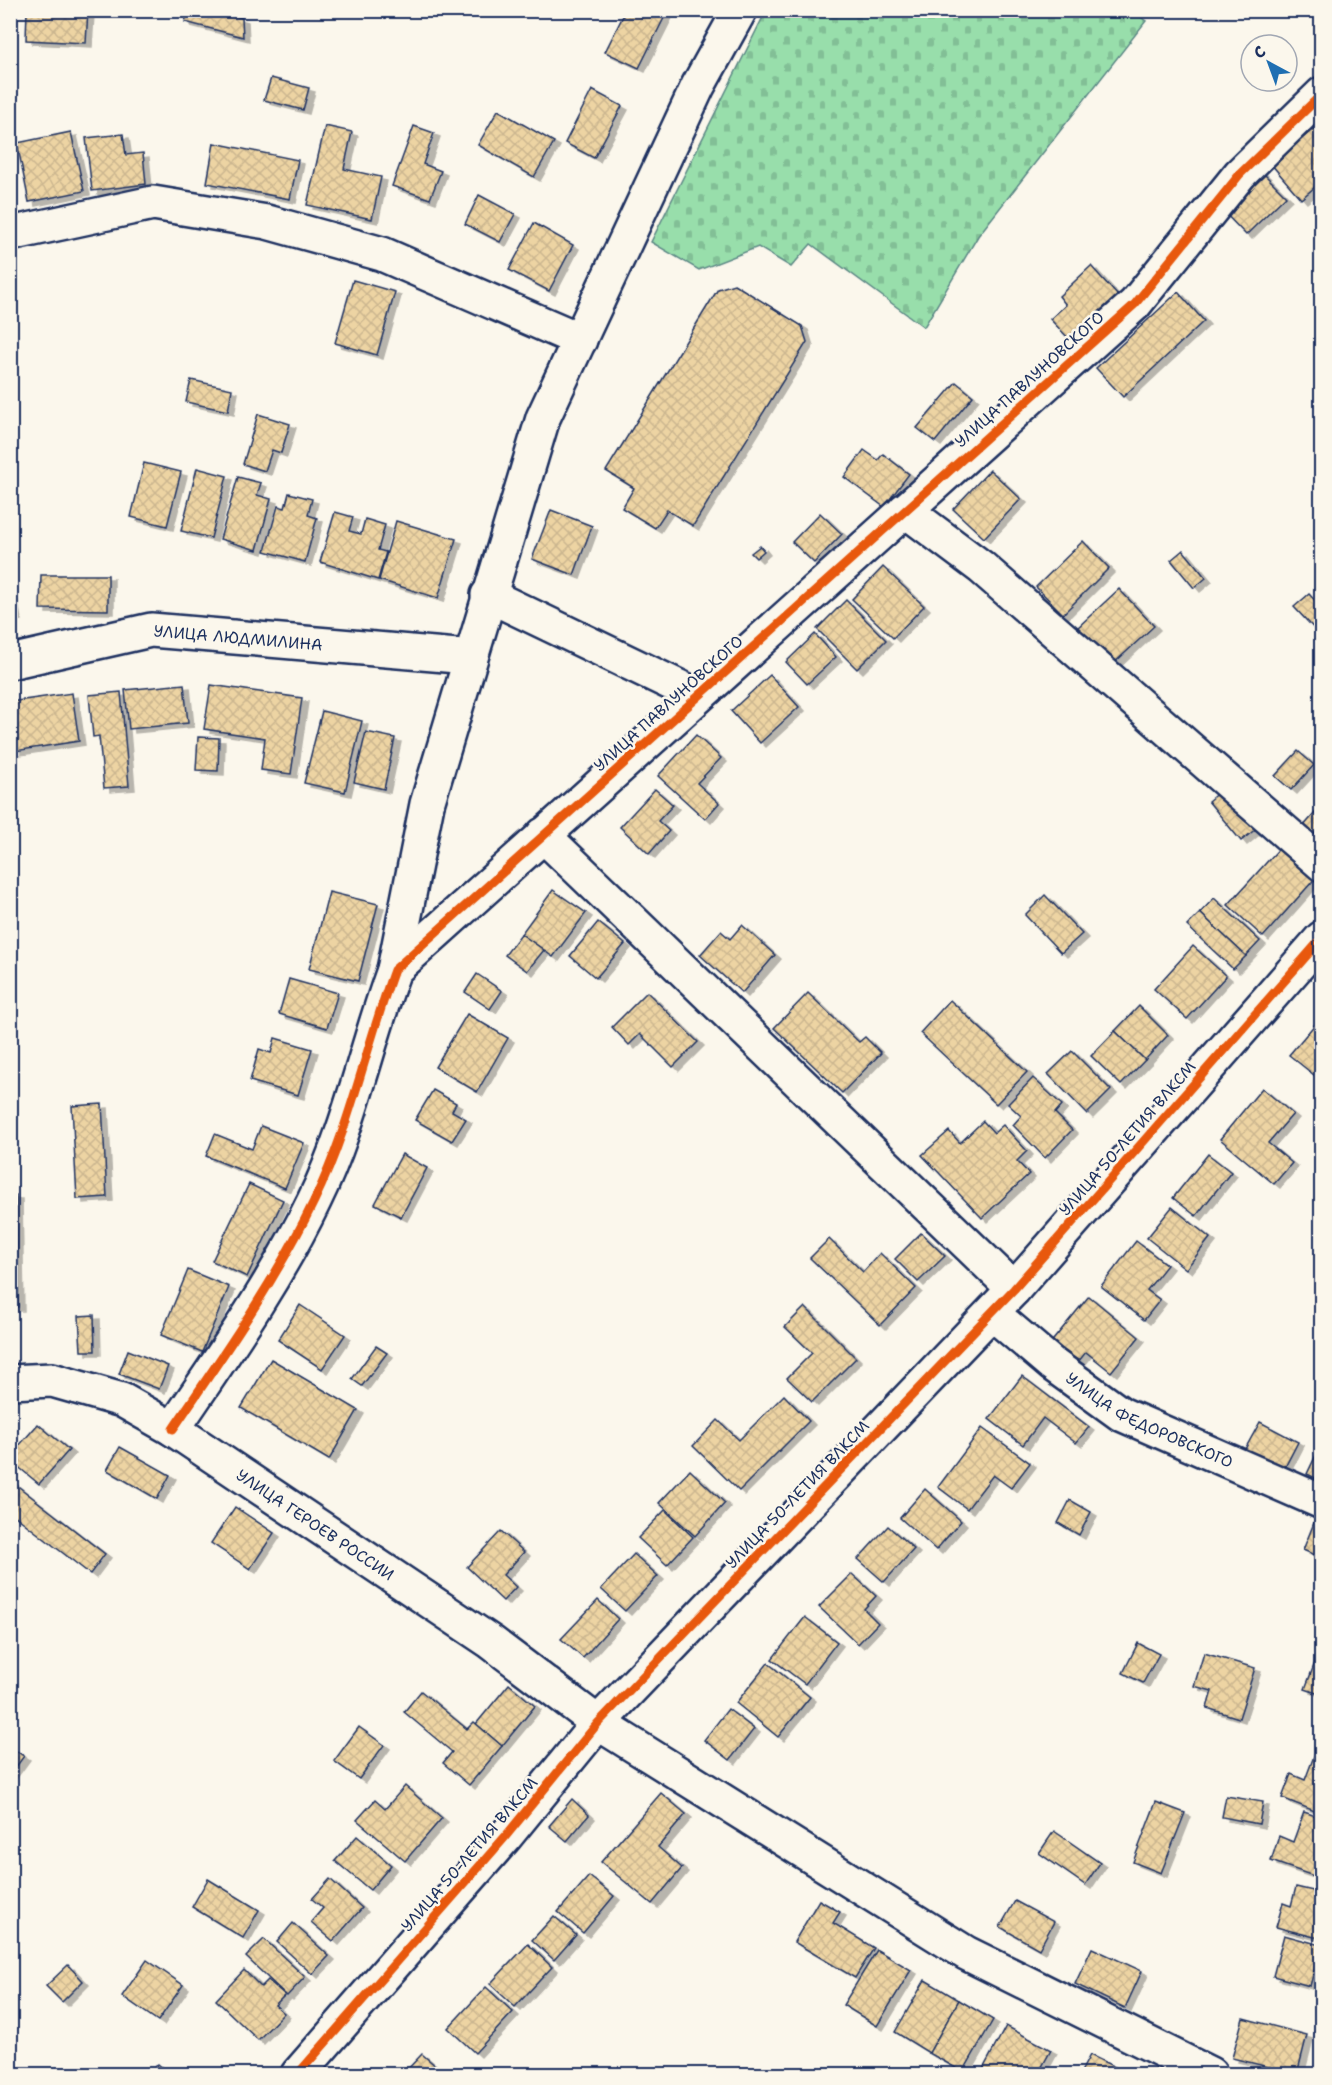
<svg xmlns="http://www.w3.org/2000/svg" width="1332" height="2085" font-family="'Shantell Sans',sans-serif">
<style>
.cemetery{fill:url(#cemetery-stones);stroke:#5a8684;stroke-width:1.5}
.building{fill:url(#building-cross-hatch);stroke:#1b2f5e;stroke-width:1.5;filter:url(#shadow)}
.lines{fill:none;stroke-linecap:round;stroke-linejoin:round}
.minor-casing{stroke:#1b2f5e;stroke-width:38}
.tertiary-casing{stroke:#1b2f5e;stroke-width:38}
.minor{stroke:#fbf7ec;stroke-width:33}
.tertiary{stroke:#fbf7ec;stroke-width:33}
.cycleway-casing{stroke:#fbf7ec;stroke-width:13}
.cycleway{stroke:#e8590c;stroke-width:9}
.labels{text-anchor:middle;stroke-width:5;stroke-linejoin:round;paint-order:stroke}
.street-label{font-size:16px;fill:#1b2f5e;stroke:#fbf7ec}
</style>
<defs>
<pattern id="cemetery-stones" width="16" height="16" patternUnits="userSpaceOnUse" patternTransform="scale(1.5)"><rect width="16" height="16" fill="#98deab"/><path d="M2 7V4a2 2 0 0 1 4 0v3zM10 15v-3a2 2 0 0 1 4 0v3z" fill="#82bf96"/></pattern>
<pattern id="building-cross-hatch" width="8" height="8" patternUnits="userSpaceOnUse" patternTransform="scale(1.5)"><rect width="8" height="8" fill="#edd4a3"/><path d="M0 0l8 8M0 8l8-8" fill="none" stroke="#cbb68f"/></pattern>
<filter id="shadow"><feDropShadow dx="6" dy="4" stdDeviation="0" flood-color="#0004"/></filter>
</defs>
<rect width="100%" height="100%" fill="#fbf7ec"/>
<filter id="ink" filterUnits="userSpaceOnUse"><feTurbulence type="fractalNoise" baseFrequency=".0167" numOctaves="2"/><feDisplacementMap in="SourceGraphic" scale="12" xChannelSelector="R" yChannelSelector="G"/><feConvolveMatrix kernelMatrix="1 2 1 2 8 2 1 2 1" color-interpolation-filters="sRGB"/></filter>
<g filter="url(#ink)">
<path class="cemetery" d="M 1131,10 L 1146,21 L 978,236 L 924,327 L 811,244 L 791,267 L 758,247 L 699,270 L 651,242 L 766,11 Z"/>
<g class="building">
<path d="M 27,10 L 88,10 L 86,43 L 26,40 Z"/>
<path d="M 188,10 L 215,10 L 242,18 L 243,37 L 185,22 Z"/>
<path d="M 626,10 L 668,10 L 639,68 L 605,52 Z"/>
<path d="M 271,78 L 309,88 L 303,110 L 264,100 Z"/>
<path d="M 592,90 L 622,106 L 594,158 L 565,143 Z"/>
<path d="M 498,110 L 554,142 L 534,177 L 478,145 Z"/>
<path d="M 1321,123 L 1322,181 L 1301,199 L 1271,164 Z"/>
<path d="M 325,126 L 352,132 L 344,169 L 381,177 L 372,219 L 307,205 Z"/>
<path d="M 414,126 L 434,133 L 423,164 L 441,171 L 430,199 L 392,186 Z"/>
<path d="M 71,132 L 84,191 L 29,202 L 17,143 Z"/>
<path d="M 123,134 L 126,155 L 143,153 L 146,184 L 92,191 L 86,138 Z"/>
<path d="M 214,143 L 298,160 L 290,199 L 207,183 Z"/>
<path d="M 1260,170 L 1286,196 L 1246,235 L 1220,208 Z"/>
<path d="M 479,195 L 515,214 L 500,242 L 465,224 Z"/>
<path d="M 534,223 L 573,245 L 549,291 L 509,270 Z"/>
<path d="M 1091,266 L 1118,296 L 1070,340 L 1050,319 L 1066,305 L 1059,296 Z"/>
<path d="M 353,280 L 395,292 L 377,355 L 335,343 Z"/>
<path d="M 734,284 L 802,326 L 807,342 L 693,526 L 667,510 L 655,528 L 622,508 L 634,488 L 606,471 L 718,289 Z"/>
<path d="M 1178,292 L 1204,321 L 1123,397 L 1096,368 Z"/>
<path d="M 191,380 L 232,389 L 228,411 L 186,402 Z"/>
<path d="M 956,382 L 973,396 L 935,442 L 917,428 Z"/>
<path d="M 258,414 L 290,424 L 281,453 L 272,450 L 265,471 L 243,464 Z"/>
<path d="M 864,450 L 878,460 L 883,454 L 909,474 L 884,507 L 844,477 Z"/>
<path d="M 144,463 L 181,472 L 167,526 L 131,517 Z"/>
<path d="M 197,468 L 227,476 L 211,538 L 181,531 Z"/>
<path d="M 990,470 L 1021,499 L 984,538 L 953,509 Z"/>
<path d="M 238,477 L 261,483 L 257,495 L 271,499 L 257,550 L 220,539 Z"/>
<path d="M 289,493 L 312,499 L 308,515 L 317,518 L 305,562 L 265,551 L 278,506 L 285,508 Z"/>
<path d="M 551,510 L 592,526 L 574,575 L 532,559 Z"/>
<path d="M 335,512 L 353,517 L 349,531 L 361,534 L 365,519 L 385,525 L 378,550 L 386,552 L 378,580 L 320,562 Z"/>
<path d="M 820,513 L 842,534 L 814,563 L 792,542 Z"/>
<path d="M 396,521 L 456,539 L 438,598 L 379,580 Z"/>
<path d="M 1083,541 L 1109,568 L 1063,614 L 1036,587 Z"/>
<path d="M 760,546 L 764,551 L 756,558 L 751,553 Z"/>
<path d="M 1183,550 L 1206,578 L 1194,588 L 1171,560 Z"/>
<path d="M 883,567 L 924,606 L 893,638 L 852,599 Z"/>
<path d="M 41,575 L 108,575 L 108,610 L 40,609 Z"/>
<path d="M 10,587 L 15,616 L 10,617 Z"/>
<path d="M 1119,589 L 1154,626 L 1111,666 L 1076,629 Z"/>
<path d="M 1309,594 L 1322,608 L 1322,637 L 1294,607 Z"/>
<path d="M 846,600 L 886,640 L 857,669 L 817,629 Z"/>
<path d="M 815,634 L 836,657 L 807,684 L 786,662 Z"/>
<path d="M 770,675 L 799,707 L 760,743 L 731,711 Z"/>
<path d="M 184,684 L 188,723 L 129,729 L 125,690 Z"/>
<path d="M 211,685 L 302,698 L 291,774 L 261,770 L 265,738 L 204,729 Z"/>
<path d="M 121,692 L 129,786 L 104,788 L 99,736 L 93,737 L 89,695 Z"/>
<path d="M 72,693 L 79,741 L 15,751 L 10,702 Z"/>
<path d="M 322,711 L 362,721 L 345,792 L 304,783 Z"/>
<path d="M 366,732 L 395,738 L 384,789 L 354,782 Z"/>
<path d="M 696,735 L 721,758 L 697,783 L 719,803 L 705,819 L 658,776 Z"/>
<path d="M 198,737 L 219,738 L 218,771 L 196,770 Z"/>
<path d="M 1298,751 L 1314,765 L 1291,790 L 1275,776 Z"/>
<path d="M 1224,788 L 1257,828 L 1241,841 L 1208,801 Z"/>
<path d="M 655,789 L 673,805 L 658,821 L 669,831 L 649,854 L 620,827 Z"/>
<path d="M 1322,805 L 1322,844 L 1302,828 Z"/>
<path d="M 1285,842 L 1320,873 L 1263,937 L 1228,905 Z"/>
<path d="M 553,890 L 586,913 L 553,957 L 521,934 Z"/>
<path d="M 329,892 L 378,904 L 358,981 L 309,969 Z"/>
<path d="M 1045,895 L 1082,934 L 1061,953 L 1025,915 Z"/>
<path d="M 1214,898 L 1260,941 L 1246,956 L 1200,913 Z"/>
<path d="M 1200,913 L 1246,956 L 1233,969 L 1187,926 Z"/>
<path d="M 598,922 L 625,944 L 596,978 L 570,956 Z"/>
<path d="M 742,925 L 775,955 L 742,993 L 700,955 L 721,931 L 730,939 Z"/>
<path d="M 521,934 L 544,950 L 527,971 L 505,955 Z"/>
<path d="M 1193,946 L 1226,976 L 1187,1019 L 1154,989 Z"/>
<path d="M 477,974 L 502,991 L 490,1009 L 465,992 Z"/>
<path d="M 289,979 L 338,993 L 327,1028 L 279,1014 Z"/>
<path d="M 647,992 L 698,1042 L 673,1067 L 640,1034 L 629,1045 L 612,1027 Z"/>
<path d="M 808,993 L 859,1042 L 865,1037 L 881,1053 L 842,1093 L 774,1028 Z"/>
<path d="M 950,1000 L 1027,1072 L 996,1104 L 920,1033 Z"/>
<path d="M 1139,1006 L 1168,1035 L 1145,1060 L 1115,1031 Z"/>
<path d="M 467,1014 L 508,1038 L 477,1092 L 435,1067 Z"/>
<path d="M 1322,1016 L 1322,1076 L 1319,1079 L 1289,1055 Z"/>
<path d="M 1115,1031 L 1145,1060 L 1121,1085 L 1091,1056 Z"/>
<path d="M 275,1038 L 312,1049 L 298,1095 L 250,1081 L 259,1049 L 271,1053 Z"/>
<path d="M 1072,1051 L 1111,1090 L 1087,1114 L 1048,1074 Z"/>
<path d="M 1033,1078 L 1062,1105 L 1055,1113 L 1072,1130 L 1045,1158 L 1013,1125 L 1021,1116 L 1008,1104 Z"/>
<path d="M 1262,1088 L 1293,1114 L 1268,1143 L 1292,1163 L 1274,1184 L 1220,1139 Z"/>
<path d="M 433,1090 L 456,1103 L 452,1111 L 466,1119 L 452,1141 L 415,1120 Z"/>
<path d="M 102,1104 L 107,1197 L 77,1199 L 72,1106 Z"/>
<path d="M 983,1121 L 994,1133 L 1003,1125 L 1027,1151 L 1017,1161 L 1029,1174 L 982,1218 L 922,1155 L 949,1131 L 960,1143 Z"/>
<path d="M 261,1126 L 304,1143 L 285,1188 L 206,1156 L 215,1134 L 252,1149 Z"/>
<path d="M 402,1154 L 427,1168 L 401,1217 L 375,1204 Z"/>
<path d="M 1208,1154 L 1231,1172 L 1196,1216 L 1173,1198 Z"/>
<path d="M 249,1184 L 283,1200 L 247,1277 L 212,1261 Z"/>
<path d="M 10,1195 L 16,1195 L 18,1307 L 10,1307 Z"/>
<path d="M 1172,1207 L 1210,1238 L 1186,1269 L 1147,1238 Z"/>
<path d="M 921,1233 L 945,1256 L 918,1282 L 895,1259 Z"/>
<path d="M 829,1239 L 863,1272 L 880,1253 L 916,1288 L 880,1325 L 810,1258 Z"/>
<path d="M 1136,1241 L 1167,1265 L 1147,1290 L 1160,1300 L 1144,1320 L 1101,1286 Z"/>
<path d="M 188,1270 L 229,1287 L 202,1352 L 161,1335 Z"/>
<path d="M 1089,1296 L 1139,1337 L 1111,1372 L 1086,1352 L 1075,1366 L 1049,1345 Z"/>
<path d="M 300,1305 L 345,1335 L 322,1369 L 278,1340 Z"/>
<path d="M 805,1307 L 856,1358 L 812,1402 L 787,1378 L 812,1353 L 785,1327 Z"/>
<path d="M 94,1315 L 95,1351 L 81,1351 L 79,1316 Z"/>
<path d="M 376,1346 L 387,1353 L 362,1386 L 352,1379 Z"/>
<path d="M 128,1350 L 168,1366 L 159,1389 L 119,1374 Z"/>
<path d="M 271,1359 L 358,1410 L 329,1460 L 241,1408 Z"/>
<path d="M 1022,1376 L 1089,1427 L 1076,1443 L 1043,1418 L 1023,1445 L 989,1419 Z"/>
<path d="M 784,1395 L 809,1421 L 739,1491 L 693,1446 L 718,1420 L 739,1440 Z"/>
<path d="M 1260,1422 L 1298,1442 L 1283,1471 L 1244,1451 Z"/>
<path d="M 38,1424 L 69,1450 L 39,1484 L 10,1460 L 10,1456 Z"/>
<path d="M 982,1428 L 1030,1463 L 1011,1488 L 993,1475 L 967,1509 L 938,1487 Z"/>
<path d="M 120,1447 L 170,1475 L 157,1499 L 107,1470 Z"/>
<path d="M 1319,1449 L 1322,1450 L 1322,1481 L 1307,1474 Z"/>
<path d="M 690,1470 L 725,1503 L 695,1536 L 659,1503 Z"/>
<path d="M 10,1480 L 105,1554 L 90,1574 L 10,1512 Z"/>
<path d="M 925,1489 L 961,1521 L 936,1550 L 900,1518 Z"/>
<path d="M 1070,1500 L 1091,1512 L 1079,1535 L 1058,1523 Z"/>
<path d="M 235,1507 L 274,1533 L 250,1569 L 211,1543 Z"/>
<path d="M 665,1510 L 693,1537 L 667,1565 L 638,1538 Z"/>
<path d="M 1316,1518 L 1322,1520 L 1322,1558 L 1303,1550 Z"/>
<path d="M 888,1526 L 914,1549 L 884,1582 L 858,1559 Z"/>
<path d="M 501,1531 L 524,1552 L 503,1575 L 516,1587 L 503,1601 L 467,1567 Z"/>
<path d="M 634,1554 L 658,1576 L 625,1611 L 601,1589 Z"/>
<path d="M 852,1574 L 876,1596 L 864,1609 L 878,1623 L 858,1644 L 819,1607 Z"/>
<path d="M 598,1600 L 618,1619 L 583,1658 L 561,1639 Z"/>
<path d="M 805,1617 L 837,1642 L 805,1684 L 772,1659 Z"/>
<path d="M 1138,1643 L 1159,1654 L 1143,1683 L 1123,1673 Z"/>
<path d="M 1322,1644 L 1322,1695 L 1305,1689 Z"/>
<path d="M 1204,1653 L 1255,1668 L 1239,1718 L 1207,1708 L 1212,1691 L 1194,1686 Z"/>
<path d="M 768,1663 L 810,1697 L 778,1737 L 736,1703 Z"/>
<path d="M 509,1684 L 535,1706 L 502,1746 L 476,1724 Z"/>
<path d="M 421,1691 L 467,1729 L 474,1722 L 502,1746 L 469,1785 L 443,1763 L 452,1752 L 404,1712 Z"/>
<path d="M 728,1709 L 754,1729 L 730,1760 L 704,1740 Z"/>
<path d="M 359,1727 L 384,1745 L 359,1779 L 334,1761 Z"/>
<path d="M 1320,1740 L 1322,1741 L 1322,1814 L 1282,1798 L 1291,1774 L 1305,1780 Z"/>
<path d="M 10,1747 L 24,1756 L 10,1775 Z"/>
<path d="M 405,1786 L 442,1818 L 405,1861 L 357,1820 L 375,1800 L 385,1809 Z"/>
<path d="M 661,1793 L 686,1814 L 658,1847 L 682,1868 L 652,1904 L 601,1862 Z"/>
<path d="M 1226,1796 L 1263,1802 L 1259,1824 L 1222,1817 Z"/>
<path d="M 572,1799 L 589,1815 L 567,1841 L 549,1826 Z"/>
<path d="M 1156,1802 L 1185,1813 L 1161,1873 L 1133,1862 Z"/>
<path d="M 1304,1812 L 1322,1818 L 1322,1879 L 1271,1861 L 1279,1836 L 1293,1842 Z"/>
<path d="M 1054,1831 L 1100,1863 L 1085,1885 L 1039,1853 Z"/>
<path d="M 357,1836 L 391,1865 L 370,1890 L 335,1861 Z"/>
<path d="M 589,1876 L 614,1896 L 583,1933 L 558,1912 Z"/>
<path d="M 208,1879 L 259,1910 L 243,1938 L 192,1907 Z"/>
<path d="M 330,1879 L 362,1908 L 333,1941 L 311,1922 L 323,1908 L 312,1899 Z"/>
<path d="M 1296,1887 L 1322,1893 L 1322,1939 L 1276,1927 L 1283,1903 L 1291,1906 Z"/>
<path d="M 819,1900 L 840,1912 L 833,1923 L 874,1948 L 855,1978 L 794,1942 Z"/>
<path d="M 1015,1901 L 1054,1922 L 1039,1949 L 1000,1927 Z"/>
<path d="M 554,1916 L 576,1935 L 554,1960 L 532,1940 Z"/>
<path d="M 293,1923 L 329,1956 L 312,1974 L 277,1942 Z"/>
<path d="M 1284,1935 L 1321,1945 L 1310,1986 L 1273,1976 Z"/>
<path d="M 264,1939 L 305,1977 L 287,1996 L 246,1957 Z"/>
<path d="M 528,1944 L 552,1967 L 515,2007 L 490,1984 Z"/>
<path d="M 1092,1948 L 1142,1971 L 1125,2008 L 1075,1984 Z"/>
<path d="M 877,1950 L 911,1970 L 877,2026 L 843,2005 Z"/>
<path d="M 147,1960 L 183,1985 L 158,2021 L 122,1996 Z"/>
<path d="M 68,1965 L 83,1981 L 62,2002 L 46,1986 Z"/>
<path d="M 244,1970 L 261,1987 L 268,1980 L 285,1995 L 275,2005 L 284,2013 L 258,2040 L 216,2000 Z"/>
<path d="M 925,1980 L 959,2000 L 929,2053 L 895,2032 Z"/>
<path d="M 486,1987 L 513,2012 L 475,2053 L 448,2028 Z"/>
<path d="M 959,2000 L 993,2020 L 963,2072 L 929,2053 Z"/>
<path d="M 1243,2018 L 1307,2035 L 1297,2074 L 1232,2058 Z"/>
<path d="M 1006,2026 L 1051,2050 L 1038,2074 L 989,2074 L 982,2071 Z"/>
<path d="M 422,2054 L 445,2074 L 403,2074 Z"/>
<path d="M 1090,2055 L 1129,2074 L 1080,2074 Z"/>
<path d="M 158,2064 L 170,2074 L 148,2074 Z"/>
</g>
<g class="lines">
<g class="minor-casing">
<g id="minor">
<path d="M 10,234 L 153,203 L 267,222 L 382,254 L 580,340"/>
<path d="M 905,510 L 981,567 L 1322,864"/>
<path d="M 488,595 L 698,696"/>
<path id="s1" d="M 10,662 L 151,630 L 469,657"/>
<path d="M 543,835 L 1014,1289"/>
<path d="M 394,970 L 427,804 L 543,418 L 698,86 L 740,10"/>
<path id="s2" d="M 992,1313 L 1052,1364 L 1121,1414 L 1322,1502"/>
<path id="s3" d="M 10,1382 L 52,1380 L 122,1400 L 173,1429 L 491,1642 L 598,1723 L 1014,1289 L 1322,938"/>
<path d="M 173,1429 C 223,1355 275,1282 314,1201 C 350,1128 366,1046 394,970 L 1135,304 L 1240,174 L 1322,94"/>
</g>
</g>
<g class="tertiary-casing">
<path id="tertiary" d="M 298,2074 L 505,1837 L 598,1723 L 966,1953 L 1210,2074"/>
</g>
<use href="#minor" class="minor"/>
<use href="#tertiary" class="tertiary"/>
<g class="cycleway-casing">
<g id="cycleway">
<path d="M 173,1429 C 223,1355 275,1282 314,1201 C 350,1128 366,1046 394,970 L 1135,304 L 1240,174 L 1322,94"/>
<path d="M 298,2074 L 505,1837 L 598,1723 L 1014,1289 L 1322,938"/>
</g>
</g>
<use href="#cycleway" class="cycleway"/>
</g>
</g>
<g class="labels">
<g class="street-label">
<text transform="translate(1029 379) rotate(-42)" y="6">УЛИЦА ПАВЛУНОВСКОГО</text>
<text dy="6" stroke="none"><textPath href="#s1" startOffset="232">УЛИЦА ЛЮДМИЛИНА</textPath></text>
<text transform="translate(668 703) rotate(-42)" y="6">УЛИЦА ПАВЛУНОВСКОГО</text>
<text transform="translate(1127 1138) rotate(-49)" y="6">УЛИЦА 50-ЛЕТИЯ ВЛКСМ</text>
<text dy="6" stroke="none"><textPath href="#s2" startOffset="192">УЛИЦА ФЕДОРОВСКОГО</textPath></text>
<text transform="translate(797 1494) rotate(-46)" y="6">УЛИЦА 50-ЛЕТИЯ ВЛКСМ</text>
<text dy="6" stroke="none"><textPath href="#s3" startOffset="345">УЛИЦА ГЕРОЕВ РОССИИ</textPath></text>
<text transform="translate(469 1854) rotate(-49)" y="6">УЛИЦА 50-ЛЕТИЯ ВЛКСМ</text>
</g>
</g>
<rect width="1332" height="2085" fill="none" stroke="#fbf7ec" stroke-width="36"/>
<rect x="18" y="18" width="1296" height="2049" fill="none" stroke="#1b2f5e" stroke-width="2" filter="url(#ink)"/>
<g transform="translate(1269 63) rotate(319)"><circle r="28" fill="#fbf7ec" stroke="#a1a7b3" stroke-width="1.5"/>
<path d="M0-4.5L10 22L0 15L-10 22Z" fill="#1f6fb2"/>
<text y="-9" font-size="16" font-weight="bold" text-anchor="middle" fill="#1b2f5e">С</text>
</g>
</svg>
